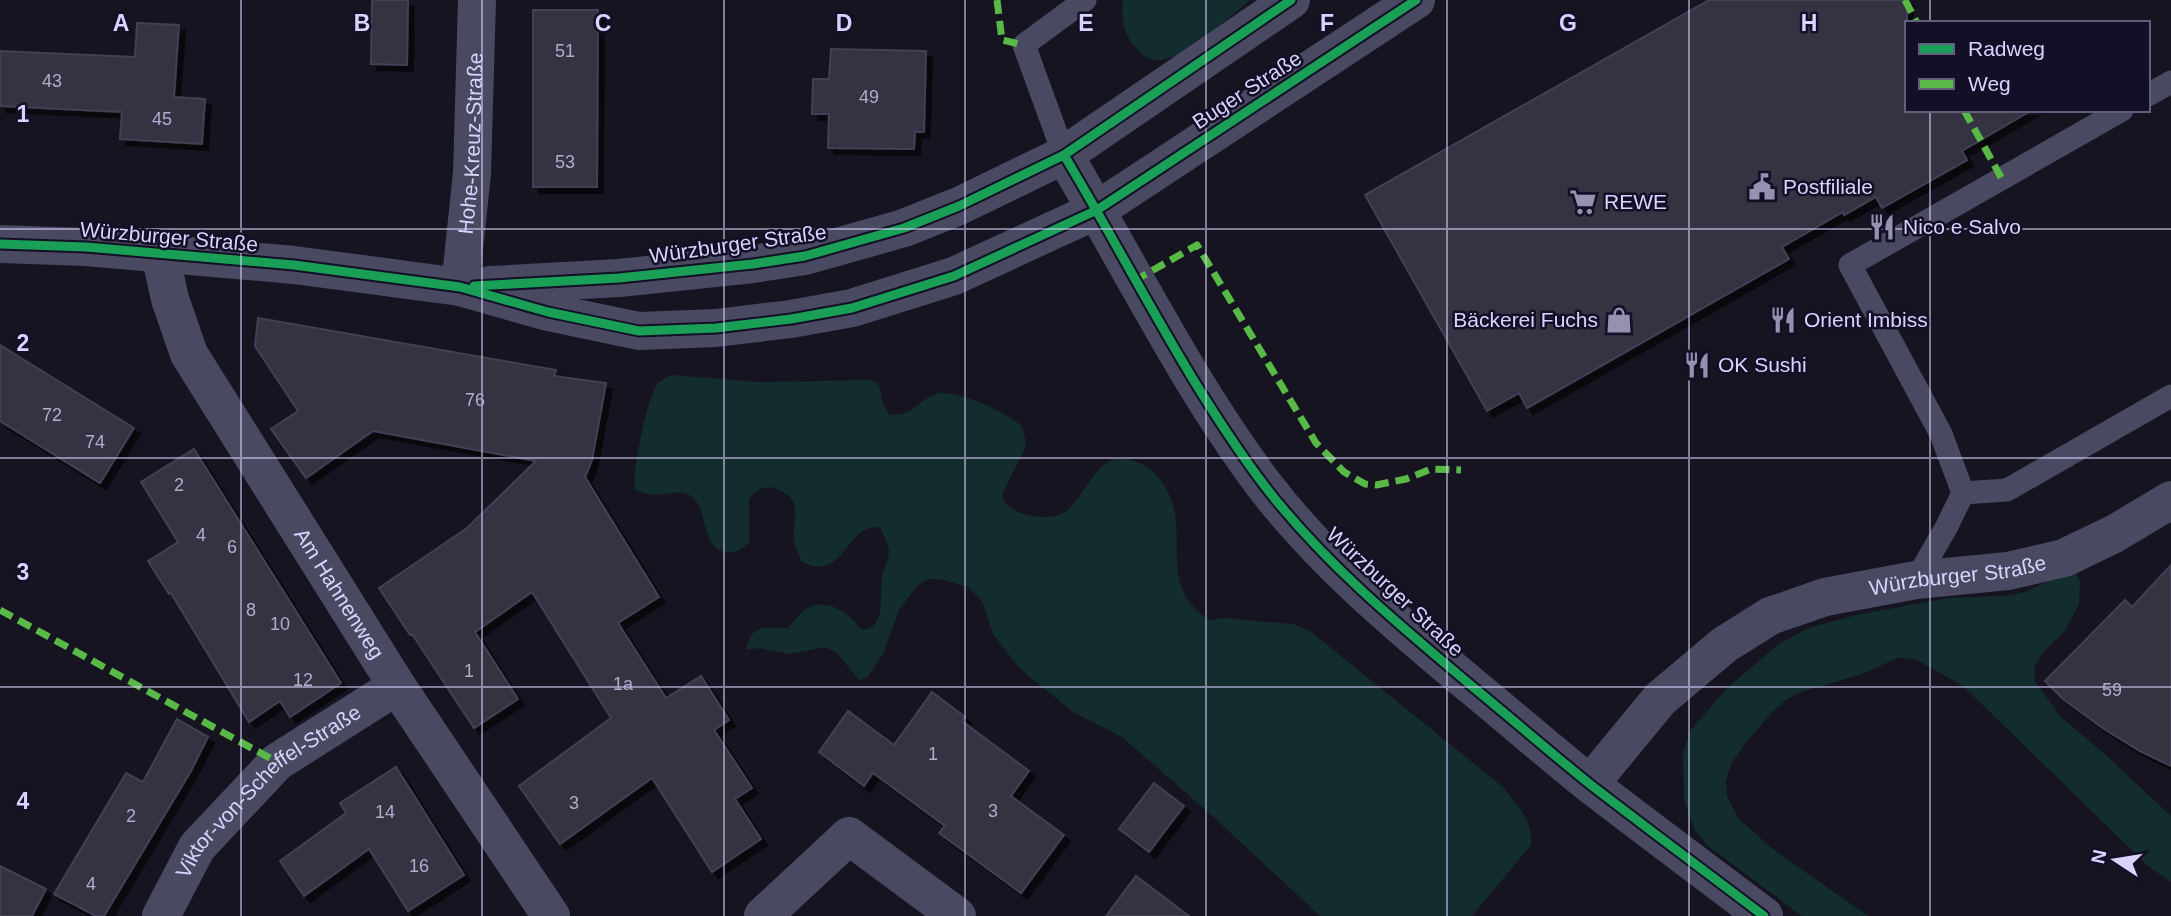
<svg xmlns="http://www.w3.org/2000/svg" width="2171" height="916" font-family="Helvetica,sans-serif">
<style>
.green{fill:#132c2d}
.building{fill:#343243;stroke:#433f54;stroke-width:2;filter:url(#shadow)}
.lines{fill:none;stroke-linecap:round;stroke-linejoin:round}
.service{stroke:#4a4962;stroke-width:23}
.minor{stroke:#4a4962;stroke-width:38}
.tertiary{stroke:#4a4962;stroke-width:38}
.quiet{stroke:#58b947;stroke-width:7;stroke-dasharray:14 7;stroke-linecap:butt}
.cycleway-casing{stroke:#130f26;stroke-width:13}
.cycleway{stroke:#1a9f57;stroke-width:9}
.grid{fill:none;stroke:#d9d4ff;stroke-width:2;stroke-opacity:0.55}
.labels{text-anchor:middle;stroke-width:5;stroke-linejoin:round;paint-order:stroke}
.number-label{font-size:18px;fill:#b0acd0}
.street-label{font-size:21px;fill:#d9d4ff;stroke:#130f26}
.poi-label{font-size:21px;fill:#d9d4ff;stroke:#130f26;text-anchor:start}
.grid-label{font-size:23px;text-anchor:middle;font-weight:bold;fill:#d9d4ff;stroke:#130f26;stroke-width:5;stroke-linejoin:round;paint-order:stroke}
</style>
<defs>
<filter id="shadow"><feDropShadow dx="6" dy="6" stdDeviation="0" flood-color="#0009"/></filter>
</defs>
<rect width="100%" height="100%" fill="#161421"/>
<g class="green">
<path d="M 1123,0 L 1250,0 C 1228,18 1189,57 1161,60 C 1149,61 1141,55 1134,46 C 1123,33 1121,16 1123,0 Z"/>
<path d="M 672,375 L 759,382 L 871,380 L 878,383 C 884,397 878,400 890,415 C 917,415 920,397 939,393 C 957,390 1007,412 1020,425 C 1025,431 1025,438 1026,446 L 1002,494 C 1005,505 1013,511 1024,514 C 1035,517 1051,519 1061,514 C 1084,505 1092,456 1124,459 C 1152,462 1170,486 1175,514 C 1179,536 1174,560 1180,583 C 1184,600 1196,610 1209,620 L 1224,618 L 1293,624 L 1310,631 L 1504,788 C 1518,806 1534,822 1531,845 L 1472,916 L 1320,916 L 1208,812 L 1122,737 L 1073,712 L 1019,668 L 993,634 L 982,601 L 968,587 L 940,579 L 929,579 L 917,586 L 899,610 L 883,654 L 867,678 L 859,680 L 837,653 L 825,647 L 790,654 L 760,648 L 746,650 C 751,623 765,628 788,628 C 794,622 800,612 808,608 C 829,597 850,615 862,630 C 887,628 879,595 882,578 C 883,569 889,559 889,550 C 888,543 883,535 881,528 C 846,520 845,586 801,561 C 799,554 795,547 794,540 C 792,518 805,500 777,489 C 765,484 757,490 749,499 L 749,542 C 742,549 735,554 725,552 C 700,546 709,511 692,497 C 678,485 659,503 635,489 C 631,475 648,394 658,383 C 661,380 668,377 672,375 Z"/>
<path d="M 2065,572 L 2076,573 L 2080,582 L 2079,604 L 2065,631 L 2044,651 L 2034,667 L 2035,681 L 2061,717 L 2107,756 L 2171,816 L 2171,882 L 2148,866 L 1963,686 L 1915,659 L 1898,658 L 1859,675 L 1801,692 L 1786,700 L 1773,711 L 1745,744 L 1731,764 L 1726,782 L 1727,796 L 1738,818 L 1774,850 L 1868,916 L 1802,916 L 1708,846 L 1694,829 L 1684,800 L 1683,754 L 1690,731 L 1728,687 L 1780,643 L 1809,628 L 1856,615 L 1949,598 L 2004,596 L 2026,592 Z"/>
</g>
<g class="building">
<path d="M 372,0 L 408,0 L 407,65 L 371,64 Z"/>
<path d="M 1709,0 L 1907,0 L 1907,110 L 2032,110 L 1962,151 L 1967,160 L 1882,208 L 1876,197 L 1844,215 L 1843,212 L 1782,247 L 1789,259 L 1527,408 L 1519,393 L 1487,411 L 1365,195 Z"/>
<path d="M 533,10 L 598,10 L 597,187 L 533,187 Z"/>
<path d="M 137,23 L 179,25 L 174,97 L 205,99 L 202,144 L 120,139 L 122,112 L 0,106 L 0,51 L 135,57 Z"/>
<path d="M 831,49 L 926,51 L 924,132 L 915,132 L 914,149 L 828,148 L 829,114 L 812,114 L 813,79 L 829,79 Z"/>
<path d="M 258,318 L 556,370 L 554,376 L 606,383 L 592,460 L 585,477 L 659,597 L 618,623 L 666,698 L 701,676 L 729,720 L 714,730 L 752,788 L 735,799 L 761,839 L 712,872 L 652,778 L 560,844 L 519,786 L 611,718 L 532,592 L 475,632 L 518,699 L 474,728 L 412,634 L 410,635 L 379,588 L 467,528 L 536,461 L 373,431 L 306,478 L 271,429 L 298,411 L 255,346 Z"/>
<path d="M 0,345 L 134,428 L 100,483 L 0,421 Z"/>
<path d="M 194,449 L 341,683 L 290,717 L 280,701 L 249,722 L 171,593 L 169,594 L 148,561 L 178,542 L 141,482 Z"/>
<path d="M 2171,565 L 2171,766 L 2140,751 L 2104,729 L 2063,699 L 2045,681 L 2125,600 L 2132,607 Z"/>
<path d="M 932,692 L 965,717 L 962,721 L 1029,771 L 1011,796 L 1064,835 L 1021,893 L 939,833 L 945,826 L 873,773 L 864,786 L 819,752 L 848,711 L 894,745 Z"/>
<path d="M 177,719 L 208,737 L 191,771 L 104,916 L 96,916 L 54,894 L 126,773 L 143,782 Z"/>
<path d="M 396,767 L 464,875 L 408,911 L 369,849 L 304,896 L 280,861 L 346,813 L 340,803 Z"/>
<path d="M 1154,783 L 1184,806 L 1149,852 L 1119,829 Z"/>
<path d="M 0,866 L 46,889 L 32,916 L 0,916 Z"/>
<path d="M 1136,876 L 1189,916 L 1106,916 Z"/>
</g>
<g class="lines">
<g class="service">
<path d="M 2148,95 L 2171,82"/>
<path d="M 2122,110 L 1850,265 L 1941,434 L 1963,493 L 2007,490 L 2171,396"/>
<path d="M 1064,155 L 1024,45 L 1085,0"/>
<path d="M 1916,580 L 1947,526 L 1963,493"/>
</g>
<g class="minor">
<path d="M 1064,155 C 1130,265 1186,381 1264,485 C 1323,562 1399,625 1473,687 C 1512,719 1551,753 1591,785 C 1648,829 1706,872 1764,916"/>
<path id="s1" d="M 160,254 L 170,299 L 189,354 L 397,686 L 551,916"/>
<path id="s2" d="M 460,287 L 472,173 L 477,0"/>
<path id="s3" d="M 1590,784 L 1660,699 L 1724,645 L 1770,616 L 1825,597 L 1916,580 L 2008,571 L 2064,558 L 2114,534 L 2171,500"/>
<path id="s4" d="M 161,916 L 197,847 L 277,762 L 397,686"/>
<path d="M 763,916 L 849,836 L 957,916"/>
</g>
<g class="tertiary">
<path d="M 0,244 L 86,247 L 294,265 L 460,287 L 548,312 L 639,331 L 716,328 L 791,319 L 852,308 L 954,276 L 1097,210 L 1416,0"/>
<path d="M 490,285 L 619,278 L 753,264 L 805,256 L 904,228 L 959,206 L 1064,155 L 1291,0"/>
</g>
<g class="quiet">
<path d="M 997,0 L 1002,40 L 1024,45"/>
<path d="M 1905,0 L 1917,23"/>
<path d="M 1964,110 L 2002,179"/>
<path d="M 1134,281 L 1197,245 L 1316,443 L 1344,472 L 1365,484 L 1376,485 L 1406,479 L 1431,469 L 1461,470"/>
<path d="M 0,610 L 277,762"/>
</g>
<g class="cycleway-casing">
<g id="cycleway">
<path d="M 1064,155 C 1130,265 1186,381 1264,485 C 1323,562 1399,625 1473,687 C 1512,719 1551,753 1591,785 C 1648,829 1706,872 1764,916"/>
<path d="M 0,244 L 86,247 L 294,265 L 460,287 L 548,312 L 639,331 L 716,328 L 791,319 L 852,308 L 954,276 L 1097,210 L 1416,0"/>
<path d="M 474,286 L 619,278 L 753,264 L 805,256 L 904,228 L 959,206 L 1064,155 L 1291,0"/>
</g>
</g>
<use href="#cycleway" class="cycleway"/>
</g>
<path class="grid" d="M 241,0 L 241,916M 482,0 L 482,916M 724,0 L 724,916M 965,0 L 965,916M 1206,0 L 1206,916M 1447,0 L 1447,916M 1689,0 L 1689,916M 1930,0 L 1930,23M 1930,110 L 1930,916M 0,229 L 2171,229M 0,458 L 2171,458M 0,687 L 2171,687"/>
<defs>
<g id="civic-bare" transform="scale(2.1)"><path d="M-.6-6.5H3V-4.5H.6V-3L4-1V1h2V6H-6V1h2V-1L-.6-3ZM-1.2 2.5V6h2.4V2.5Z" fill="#9591b1" stroke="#130f26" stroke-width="2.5" paint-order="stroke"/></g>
<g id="supermarket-bare" transform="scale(2.1)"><path d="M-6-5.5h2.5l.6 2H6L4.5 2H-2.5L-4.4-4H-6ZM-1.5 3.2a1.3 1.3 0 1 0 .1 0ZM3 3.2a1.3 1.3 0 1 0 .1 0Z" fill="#9591b1" stroke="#130f26" stroke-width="2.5" paint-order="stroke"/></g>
<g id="restaurant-bare" transform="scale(2.1)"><path d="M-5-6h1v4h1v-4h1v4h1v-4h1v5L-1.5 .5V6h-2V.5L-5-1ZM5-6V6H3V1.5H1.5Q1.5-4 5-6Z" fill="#9591b1" stroke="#130f26" stroke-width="2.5" paint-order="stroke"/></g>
<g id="shop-bare" transform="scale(2.1)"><path d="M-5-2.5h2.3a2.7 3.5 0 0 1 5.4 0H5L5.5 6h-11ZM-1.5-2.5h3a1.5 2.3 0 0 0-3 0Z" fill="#9591b1" stroke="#130f26" stroke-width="2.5" paint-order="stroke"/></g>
</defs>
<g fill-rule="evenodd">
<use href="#civic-bare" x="1762" y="187"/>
<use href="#supermarket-bare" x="1583" y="202"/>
<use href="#restaurant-bare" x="1882" y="227"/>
<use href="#shop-bare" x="1619" y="320"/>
<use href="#restaurant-bare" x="1783" y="320"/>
<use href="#restaurant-bare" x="1697" y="365"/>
</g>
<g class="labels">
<g class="number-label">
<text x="565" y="57">51</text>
<text x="52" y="87">43</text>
<text x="869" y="103">49</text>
<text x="162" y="125">45</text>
<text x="565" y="168">53</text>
<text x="475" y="406">76</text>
<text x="52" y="421">72</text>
<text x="95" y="448">74</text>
<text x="179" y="491">2</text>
<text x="201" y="541">4</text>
<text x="232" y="553">6</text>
<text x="251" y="616">8</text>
<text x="280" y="630">10</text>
<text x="469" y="677">1</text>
<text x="303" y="686">12</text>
<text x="623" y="690">1a</text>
<text x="2112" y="696">59</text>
<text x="933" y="760">1</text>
<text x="574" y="809">3</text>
<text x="993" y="817">3</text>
<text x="385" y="818">14</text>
<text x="131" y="822">2</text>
<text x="419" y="872">16</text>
<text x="91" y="890">4</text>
</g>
<g class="street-label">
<text transform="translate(1247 90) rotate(-33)" y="7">Buger Straße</text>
<text dy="7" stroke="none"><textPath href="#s2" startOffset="144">Hohe-Kreuz-Straße</textPath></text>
<text transform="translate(169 237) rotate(5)" y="7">Würzburger Straße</text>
<text transform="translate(738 244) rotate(-8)" y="7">Würzburger Straße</text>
<text dy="7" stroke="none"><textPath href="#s3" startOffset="441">Würzburger Straße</textPath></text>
<text transform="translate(1395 592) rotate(43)" y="7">Würzburger Straße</text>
<text dy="7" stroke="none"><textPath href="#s1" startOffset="387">Am Hahnenweg</textPath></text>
<text dy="7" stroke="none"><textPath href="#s4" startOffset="168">Viktor-von-Scheffel-Straße</textPath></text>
</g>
<g class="poi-label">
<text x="1783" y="194">Postfiliale</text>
<text x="1604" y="209">REWE</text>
<text x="1903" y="234">Nico e Salvo</text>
<text x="1598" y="327" text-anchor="end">Bäckerei Fuchs</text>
<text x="1804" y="327">Orient Imbiss</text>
<text x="1718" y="372">OK Sushi</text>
</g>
</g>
<g class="grid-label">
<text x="121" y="31">A</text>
<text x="362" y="31">B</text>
<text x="603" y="31">C</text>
<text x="844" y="31">D</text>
<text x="1086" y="31">E</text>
<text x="1327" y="31">F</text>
<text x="1568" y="31">G</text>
<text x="1809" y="31">H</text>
<text x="23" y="122">1</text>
<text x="23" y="351">2</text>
<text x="23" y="580">3</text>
<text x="23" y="809">4</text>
</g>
<rect x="1905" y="21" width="245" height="91" fill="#130f26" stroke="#625e7d" stroke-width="2"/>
<rect x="1919" y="44" width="35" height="10" fill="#1a9f57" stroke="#625e7d" stroke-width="2"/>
<text x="1968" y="56" font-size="21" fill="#d9d4ff">Radweg</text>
<rect x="1919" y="79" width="35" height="10" fill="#58b947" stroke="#625e7d" stroke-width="2"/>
<text x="1968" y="91" font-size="21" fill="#d9d4ff">Weg</text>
<g transform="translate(2115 860) rotate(282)" stroke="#130f26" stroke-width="5" paint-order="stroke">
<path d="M0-5L12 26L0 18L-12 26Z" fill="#d9d4ff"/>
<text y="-10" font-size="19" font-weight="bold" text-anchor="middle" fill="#d9d4ff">N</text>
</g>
</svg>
